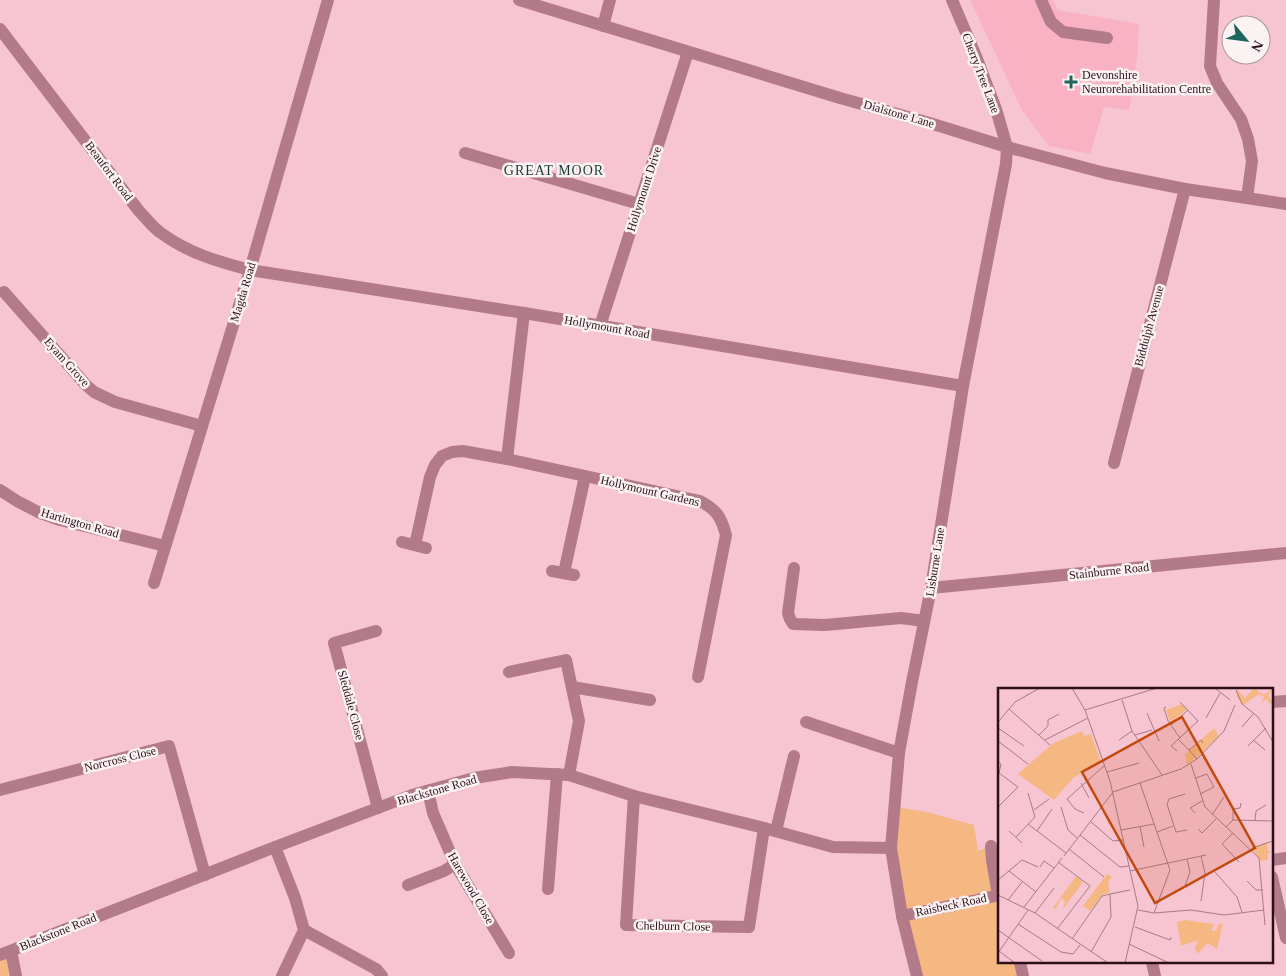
<svg xmlns="http://www.w3.org/2000/svg" width="1286" height="976" font-family="'Times New Roman',serif">
<style>
.built{fill:#f9b1c4}
.green{fill:#f5b883}
.lines{fill:none;stroke-linecap:round;stroke-linejoin:round}
.minor{stroke:#b37a89;stroke-width:12}
.poi-dot{fill:#1d665c;stroke:#fbf2f4;stroke-width:2}
.labels{text-anchor:middle;stroke-width:5;stroke-linejoin:round;paint-order:stroke}
.street-label{font-size:12px;fill:#2c0f18;stroke:#fbf2f4}
.poi-label{font-size:12px;fill:#2c0f18;stroke:#fbf2f4;text-anchor:start}
.neighbourhood-label{font-size:14px;letter-spacing:1px;fill:#193a35;stroke:#fbf2f4}
.inset-road{fill:none;stroke:#a67c87;stroke-width:1}
.view{fill:#c24a0e;fill-opacity:0.15;stroke:#c24a0e;stroke-width:2.5}
.inset-edge{fill:none;stroke:#2c0f18;stroke-width:2.5}
</style>
<rect width="100%" height="100%" fill="#f7c4d1"/>
<path class="built" d="M 970,0 L 1053,0 L 1058,10 L 1139,24 L 1137,58 L 1129,110 L 1104,107 L 1090,154 L 1049,146 L 1022,110 Z"/>
<g class="green">
<path d="M 895,807 L 927,812 L 974,825 L 978,851 L 991,846 L 1000,895 L 1000,962 L 1020,962 L 1023,976 L 917,976 L 891,848 Z"/>
<path d="M 11,951 L 16,976 L 0,976 L 0,955 Z"/>
</g>
<g class="lines">
<g class="minor">
<path d="M 519,0 L 840,98 L 933,124 L 1007,147 L 1105,173 L 1185,189 L 1247,198 L 1286,204"/>
<path d="M 1041,0 L 1051,22 L 1063,32 L 1107,38"/>
<path d="M 1214,0 L 1210,66 L 1217,83 L 1241,119 L 1248,139 L 1252,161 L 1247,198"/>
<path d="M 603,26 L 610,0"/>
<path d="M 0,29 L 139,211 C 146,218 153,228 161,233 C 188,253 219,262 250,270 L 524,313 L 963,386"/>
<path d="M 465,153 L 639,204"/>
<path d="M 4,292 L 86,385 L 94,392 L 115,402 L 202,426"/>
<path d="M 600,326 L 688,52"/>
<path d="M 507,459 L 524,313"/>
<path d="M 1114,463 L 1185,189"/>
<path d="M 0,490 L 17,501 L 38,512 L 60,520 L 165,546"/>
<path d="M 402,542 L 426,548"/>
<path d="M 415,545 L 430,477 L 435,465 L 442,456 L 452,452 L 463,451 L 507,459 L 700,501 C 717,510 721,517 726,535 L 698,677"/>
<path d="M 794,568 L 788,613 L 790,619 L 793,624 L 825,625 L 901,618 L 924,621"/>
<path d="M 552,571 L 574,575"/>
<path d="M 564,573 L 585,476"/>
<path d="M 154,583 L 250,270 L 328,0"/>
<path d="M 931,588 L 1286,553"/>
<path d="M 376,631 L 334,643 L 378,808"/>
<path d="M 509,672 L 566,660 L 579,721 L 569,775"/>
<path d="M 572,687 L 650,700"/>
<path d="M 1272,702 L 1286,701"/>
<path d="M 806,722 L 899,753"/>
<path d="M 0,790 L 169,746 L 205,875"/>
<path d="M 428,791 L 433,813 L 455,864 L 509,953"/>
<path d="M 634,796 L 626,925 L 749,927 L 764,828"/>
<path d="M 776,831 L 794,756"/>
<path d="M 991,846 L 992,860 L 998,895"/>
<path d="M 275,847 L 295,898 L 304,930 L 282,976"/>
<path d="M 1272,860 L 1286,858"/>
<path d="M 1272,877 L 1286,938"/>
<path d="M 408,885 L 444,871 L 455,864"/>
<path d="M 548,889 L 557,774"/>
<path d="M 902,916 L 1000,895"/>
<path d="M 304,930 L 376,969 L 382,976"/>
<path d="M 11,951 L 16,976"/>
<path d="M 0,955 L 275,847 L 412,795 L 474,778 L 512,772 L 569,775 L 634,796 L 764,828 L 833,847 L 891,848"/>
<path d="M 1020,962 L 1023,976"/>
<path d="M 1152,962 L 1155,976"/>
<path d="M 917,976 L 902,916 L 891,848 L 899,753 L 912,682 L 931,588 L 963,386 L 1006,164 L 1007,147 L 996,109 L 976,56 L 952,0"/>
</g>
</g>
<path class="poi-dot" d="M1068.5 74.5h5v5h5v5h-5v5h-5v-5h-5v-5h5z"/>
<g class="labels">
<g class="street-label">
<text transform="translate(981 73) rotate(69)" y="4">Cherry Tree Lane</text>
<text transform="translate(899 114) rotate(16)" y="4">Dialstone Lane</text>
<text transform="translate(109 171) rotate(53)" y="4">Beaufort Road</text>
<text transform="translate(644 189) rotate(-72)" y="4">Hollymount Drive</text>
<text transform="translate(243 292) rotate(-73)" y="4">Magda Road</text>
<text transform="translate(1149 326) rotate(-75)" y="4">Biddulph Avenue</text>
<text transform="translate(607 327) rotate(10)" y="4">Hollymount Road</text>
<text transform="translate(67 362) rotate(48)" y="4">Eyam Grove</text>
<text transform="translate(650 491) rotate(13)" y="4">Hollymount Gardens</text>
<text transform="translate(80 523) rotate(16)" y="4">Hartington Road</text>
<text transform="translate(935 562) rotate(-81)" y="4">Lisburne Lane</text>
<text transform="translate(1109 571) rotate(-6)" y="4">Stainburne Road</text>
<text transform="translate(351 705) rotate(75)" y="4">Sleddale Close</text>
<text transform="translate(120 759) rotate(-14)" y="4">Norcross Close</text>
<text transform="translate(437 790) rotate(-16)" y="4">Blackstone Road</text>
<text transform="translate(471 888) rotate(60)" y="4">Harewood Close</text>
<text transform="translate(951 905) rotate(-12)" y="4">Raisbeck Road</text>
<text transform="translate(673 926) rotate(1)" y="4">Chelburn Close</text>
<text transform="translate(58 932) rotate(-22)" y="4">Blackstone Road</text>
</g>
<g class="poi-label">
<text x="1082" y="79">Devonshire<tspan x="1082" dy="14">Neurorehabilitation Centre</tspan></text>
</g>
<g class="neighbourhood-label">
<text x="554" y="175">GREAT MOOR</text>
</g>
</g>
<g transform="translate(998 688)">
<rect width="275" height="275" fill="#f7c4d1"/>
<path d="M 238,0 L 247,10 L 256,0 L 266,7 L 275,0 L 270,8 L 275,13 L 275,18 L 268,11 L 263,16 L 266,9 L 261,6 L 245,17 L 239,9 ZM 184,16 L 189,21 L 172,35 L 168,22 ZM 216,40 L 221,48 L 189,78 L 187,66 ZM 84,43 L 86,48 L 93,46 L 103,74 L 75,90 L 56,112 L 20,86 L 54,56 ZM 269,154 L 270,163 L 275,164 L 270,165 L 270,172 L 262,173 L 254,160 ZM 109,186 L 114,189 L 110,194 L 112,204 L 104,207 L 92,223 L 85,218 ZM 78,188 L 85,194 L 65,221 L 67,213 L 63,210 L 58,221 L 55,220 ZM 187,232 L 215,236 L 214,243 L 218,243 L 220,237 L 225,235 L 219,261 L 210,255 L 199,266 L 197,260 L 200,252 L 183,258 L 179,234 Z" fill="#f5b883"/>
<path class="inset-road" d="M 74,0 L 87,22 L 112,93 L 140,218 L 127,275M 217,0 L 232,12M 238,2 L 244,16 L 260,29 L 275,54M 124,12 L 134,43 L 164,87M 168,19 L 166,20 L 170,33 L 182,50M 11,21 L 52,57M 87,22 L 159,0M 149,25 L 161,53M 208,30 L 222,5M 0,34 L 17,14 L 42,0M 173,37 L 190,22M 244,39 L 256,25M 0,40 L 26,58M 41,47 L 50,38 L 50,32 L 61,26M 137,47 L 154,42M 180,51 L 191,62M 47,52 L 90,30M 121,52 L 134,43M 255,52 L 267,62M 0,53 L 30,76M 250,58 L 268,40M 179,63 L 173,58 L 200,33 L 182,14M 199,71 L 191,62 L 203,52 L 205,55M 0,74 L 3,76 L 1,85 L 20,99 L 1,118M 193,76 L 207,119 L 261,170 L 267,237M 109,84 L 141,75M 198,90 L 209,86 L 216,99 L 202,106M 83,95 L 91,110M 142,95 L 172,182 L 156,225M 187,106 L 171,111 L 169,116 L 178,144 L 189,142M 63,119 L 70,142 L 79,150M 36,122 L 51,111M 86,125 L 77,121 L 69,111 L 107,77M 197,125 L 192,120 L 204,113M 214,127 L 226,109M 235,132 L 235,121 L 242,120 L 243,115M 92,133 L 115,153 L 126,152M 257,133 L 258,123 L 268,117M 30,136 L 68,165M 142,139 L 146,159M 228,139 L 235,132 L 275,133M 200,141 L 204,145 L 218,131M 123,142 L 156,136M 11,143 L 24,155M 39,143 L 54,121M 159,144 L 175,138M 235,145 L 224,156 L 241,174M 82,147 L 122,179 L 131,178M 18,149 L 37,129 L 30,105M 254,160 L 275,153M 71,161 L 106,189M 66,168 L 115,104 L 183,81 L 199,71 L 226,43 L 237,17M 42,179 L 46,173 L 56,180M 11,183 L 38,204M 132,183 L 208,167M 217,184 L 239,209 L 244,224M 0,192 L 24,172 L 40,179M 249,193 L 258,202 L 265,202M 187,198 L 192,184 L 189,171M 0,207 L 37,225 L 110,275M 10,212 L 24,194M 203,213 L 207,185 L 203,168M 26,219 L 64,170M 140,222 L 156,225 L 193,222 L 226,227 L 266,222M 37,225 L 56,200M 20,236 L 63,264 L 75,266 L 82,257M 137,239 L 172,252 L 173,249M 59,241 L 92,198 L 60,174M 0,242 L 44,273M 74,251 L 104,208 L 112,206M 131,256 L 171,275M 1,263 L 17,275M 93,264 L 113,229 L 112,206 L 132,202M 0,265 L 30,222"/>
<path class="view" d="M 184,29 L 257,160 L 157,215 L 84,84 Z"/>
<rect width="275" height="275" class="inset-edge"/>
</g>
<g transform="translate(1246 40) rotate(119)"><circle r="24" fill="#fbf2f4" stroke="#a8979c"/>
<path d="M0-4L9 19L0 12L-9 19Z" fill="#1d665c"/>
<text y="-8" font-size="14" font-weight="bold" text-anchor="middle" fill="#2c0f18">N</text>
</g>
</svg>
